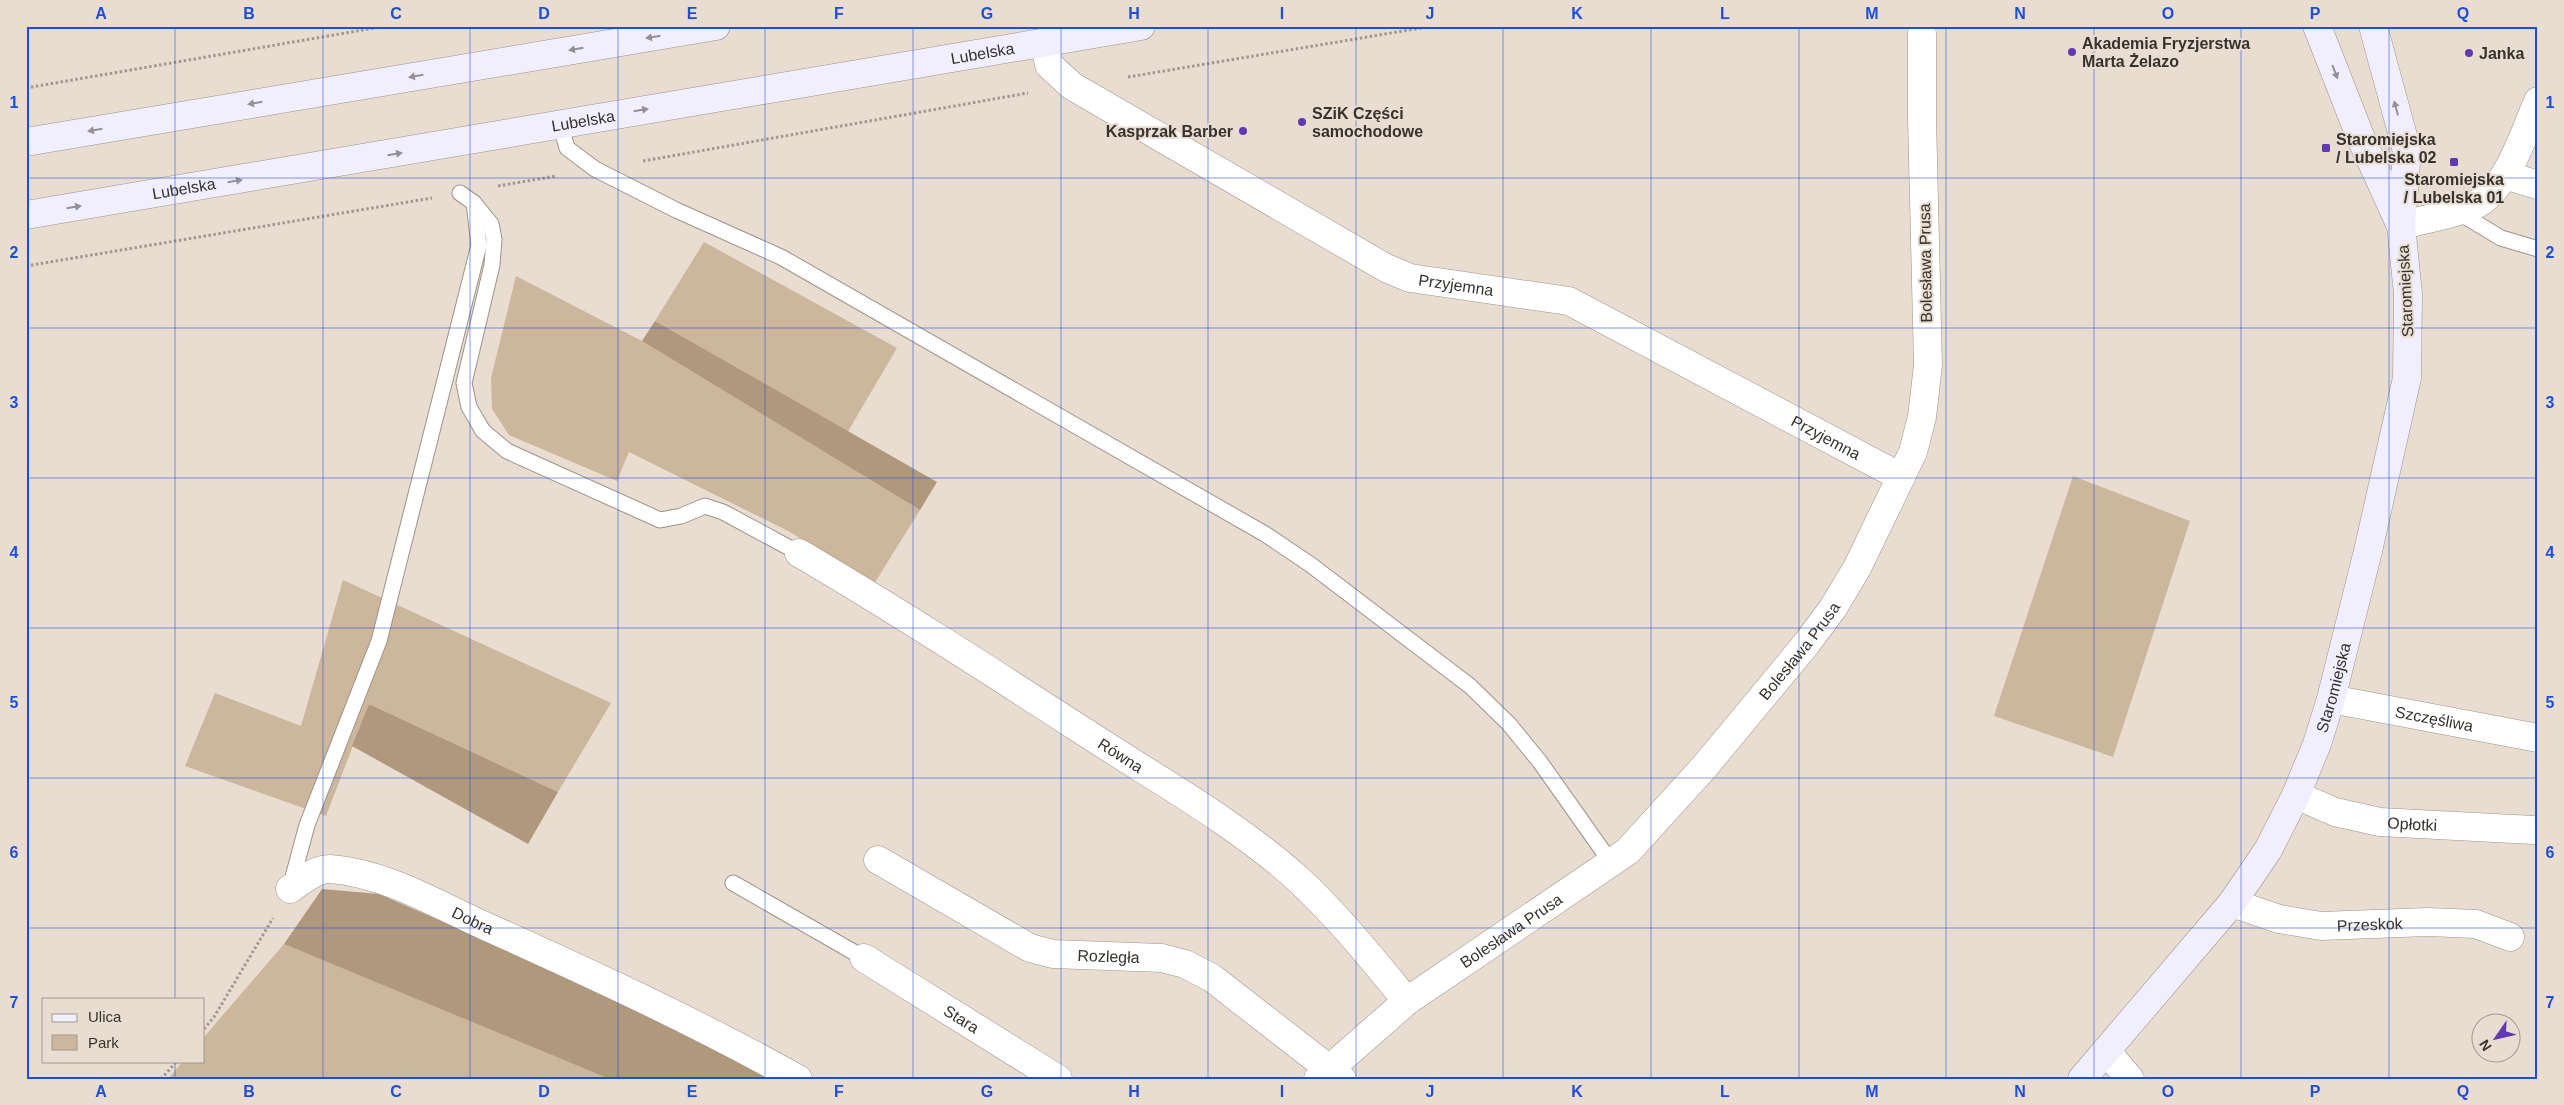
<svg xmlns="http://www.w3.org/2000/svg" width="2564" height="1105" font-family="Arial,sans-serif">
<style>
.green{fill:#ccb69c}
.forest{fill:#af987c}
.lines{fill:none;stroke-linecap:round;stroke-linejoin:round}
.lane-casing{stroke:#9d9387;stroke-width:17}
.street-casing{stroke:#9d9387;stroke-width:29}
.secondary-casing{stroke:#9d9387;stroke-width:29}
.path{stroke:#a0988e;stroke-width:3;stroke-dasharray:2.5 2.5;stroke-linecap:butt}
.lane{stroke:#fff;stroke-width:15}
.street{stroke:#fff;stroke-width:28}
.secondary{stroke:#f1eefe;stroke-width:28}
.oneway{fill:#949096}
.grid{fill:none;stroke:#1d4ed8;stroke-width:1;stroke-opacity:0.55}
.poi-dot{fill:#6139b1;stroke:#e9ddd1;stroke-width:2}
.labels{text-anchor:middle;stroke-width:4;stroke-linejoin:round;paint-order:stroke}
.poi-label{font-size:16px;font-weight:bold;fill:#36322d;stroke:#e9ddd1;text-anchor:start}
.street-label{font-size:16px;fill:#36322d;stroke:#e9ddd1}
.neatline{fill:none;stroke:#1d4ed8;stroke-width:2}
.grid-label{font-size:16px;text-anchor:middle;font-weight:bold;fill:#1d4ed8}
</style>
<rect width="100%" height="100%" fill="#e9ddd1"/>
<g class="green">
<path d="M 704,242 L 897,348 L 847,433 L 655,321 Z"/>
<path d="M 516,276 L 642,341 L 920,510 L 874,584 L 790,532 L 629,452 L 617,481 L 509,435 L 492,409 L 491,378 Z"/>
<path d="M 2073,476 L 2190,521 L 2113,757 L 1994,716 Z"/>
<path d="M 343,580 L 611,703 L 558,792 L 369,704 L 326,816 L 185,766 L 215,693 L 301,726 Z"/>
<path d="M 284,944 L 590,1069 L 610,1079 L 168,1079 L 183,1061 L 204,1061 L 204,1037 Z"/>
</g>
<g class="forest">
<path d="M 655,321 L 937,482 L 920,510 L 642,341 Z"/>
<path d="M 369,704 L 558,792 L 528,844 L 352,746 Z"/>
<path d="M 322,889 L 379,894 L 682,1026 L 773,1079 L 610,1079 L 284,944 Z"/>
</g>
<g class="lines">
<g class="lane-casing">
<g id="lane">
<path d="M 560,123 L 567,148 L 595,169 L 676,210 L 781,257 L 1265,534 L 1311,565 L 1470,686 L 1509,724 L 1540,762 L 1612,864"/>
<path d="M 460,193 L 474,203 L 491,224 L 494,239 L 492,265 L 464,383 L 469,407 L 483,431 L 507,451 L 660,520 L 681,516 L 705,506 L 723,512 L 799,553"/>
<path d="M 2456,211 L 2501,238 L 2538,249"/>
<path d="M 733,883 L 864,958"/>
<path d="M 290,888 L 307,825 L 379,641 L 479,245 L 474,203"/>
</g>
</g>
<g class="street-casing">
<g id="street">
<path id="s1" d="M 1045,43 L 1049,65 L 1072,86 L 1386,268 L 1410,278 L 1569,301 L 1901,477"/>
<path d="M 2505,175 L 2538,185"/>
<path d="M 2401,225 C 2422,220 2457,214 2475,205 C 2508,188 2524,133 2538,101"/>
<path id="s2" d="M 799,553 C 901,613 1001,678 1100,742 C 1167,785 1239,826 1298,879 C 1338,916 1373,960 1407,1001"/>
<path id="s3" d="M 2331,699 L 2538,738"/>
<path id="s4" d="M 2296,795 L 2335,812 L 2380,822 L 2533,830"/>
<path id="s5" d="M 878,860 L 1030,948 L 1053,954 L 1162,958 L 1185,964 L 1212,978 L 1342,1079"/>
<path id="s6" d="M 290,889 C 302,881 315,869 330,869 C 385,873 436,904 485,926 C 592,974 696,1022 798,1079"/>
<path id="s7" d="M 2232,903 L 2279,919 L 2321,926 L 2428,922 L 2476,924 L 2510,937"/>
<path id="s8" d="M 864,958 L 1058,1079"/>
<path d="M 2106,1051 L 2130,1079"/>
<path id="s9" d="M 1318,1079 L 1407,1001 L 1628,851 L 1706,765 L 1807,643 L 1833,608 L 1857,568 L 1913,452 L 1922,417 L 1928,365 L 1922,118 L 1922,34"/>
</g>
</g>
<g class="secondary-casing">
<g id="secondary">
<path d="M 2317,26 L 2360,136 L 2400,224"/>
<path d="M 26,142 L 716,26"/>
<path id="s10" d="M 26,215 L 1141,26"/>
<path id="s11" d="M 2082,1079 L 2232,903 L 2268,850 L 2296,795 L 2317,744 L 2331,699 L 2368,551 L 2407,378 L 2408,294 L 2401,225 L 2407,151 L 2373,26"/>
</g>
</g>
<g class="path">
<path d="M 1128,77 L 1433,26"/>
<path d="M 26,88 L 386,26"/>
<path d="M 643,161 L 1028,93"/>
<path d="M 498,186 L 556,176"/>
<path d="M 26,266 L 432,198"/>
<path d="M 204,1029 L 214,1017 L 273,918"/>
<path d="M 161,1079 L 177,1061"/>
</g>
<use href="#lane" class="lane"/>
<use href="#street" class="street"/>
<use href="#secondary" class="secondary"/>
</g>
<defs><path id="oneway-solid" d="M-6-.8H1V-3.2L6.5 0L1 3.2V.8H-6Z" transform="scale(1.25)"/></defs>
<g class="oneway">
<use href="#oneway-solid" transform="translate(653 37) rotate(171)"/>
<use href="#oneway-solid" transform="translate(576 49) rotate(170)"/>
<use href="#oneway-solid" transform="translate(2335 72) rotate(69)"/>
<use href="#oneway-solid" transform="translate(416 76) rotate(170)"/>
<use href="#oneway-solid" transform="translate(255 103) rotate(170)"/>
<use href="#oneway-solid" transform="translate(2396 108) rotate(-105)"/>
<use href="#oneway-solid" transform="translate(641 110) rotate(-9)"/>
<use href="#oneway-solid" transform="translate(95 130) rotate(170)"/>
<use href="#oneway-solid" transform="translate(395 154) rotate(-9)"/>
<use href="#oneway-solid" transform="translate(235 181) rotate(-9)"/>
<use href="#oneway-solid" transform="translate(74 207) rotate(-9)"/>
</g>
<path class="grid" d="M 175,26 L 175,999M 323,26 L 323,1079M 470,26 L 470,1079M 618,26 L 618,1079M 765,26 L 765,1079M 913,26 L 913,1079M 1061,26 L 1061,1079M 1208,26 L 1208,1079M 1356,26 L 1356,1079M 1503,26 L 1503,1079M 1651,26 L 1651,1079M 1799,26 L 1799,1079M 1946,26 L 1946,1079M 2094,26 L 2094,1079M 2241,26 L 2241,1079M 2389,26 L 2389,1079M 26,178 L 2538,178M 26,328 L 2538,328M 26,478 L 2538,478M 26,628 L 2538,628M 26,778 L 2538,778M 26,928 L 2538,928M 175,1061 L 175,1079"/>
<g class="poi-dot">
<circle cx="2072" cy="52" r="5"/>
<circle cx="2469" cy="53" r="5"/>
<circle cx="1302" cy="122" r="5"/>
<circle cx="1243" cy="131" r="5"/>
<rect x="2321" y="143" width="10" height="10" rx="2.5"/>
<rect x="2449" y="157" width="10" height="10" rx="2.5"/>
</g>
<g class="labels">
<g class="poi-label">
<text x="2082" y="49">Akademia Fryzjerstwa<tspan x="2082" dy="18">Marta Żelazo</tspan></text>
<text x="2479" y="59">Janka</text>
<text x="1312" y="119">SZiK Części<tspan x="1312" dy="18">samochodowe</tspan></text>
<text x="1233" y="137" text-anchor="end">Kasprzak Barber</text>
<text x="2336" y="145">Staromiejska<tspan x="2336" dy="18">/ Lubelska 02</tspan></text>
<text x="2454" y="185" text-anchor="middle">Staromiejska<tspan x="2454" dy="18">/ Lubelska 01</tspan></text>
</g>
<g class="street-label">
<text dy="6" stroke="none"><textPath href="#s10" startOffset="970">Lubelska</textPath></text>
<text dy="6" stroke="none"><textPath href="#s10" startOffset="565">Lubelska</textPath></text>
<text dy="6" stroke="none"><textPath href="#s10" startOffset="160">Lubelska</textPath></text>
<text transform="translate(1925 263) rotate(-91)" y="6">Bolesława Prusa</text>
<text dy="6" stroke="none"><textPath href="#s1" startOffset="489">Przyjemna</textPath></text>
<text transform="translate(2405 291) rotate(-93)" y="6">Staromiejska</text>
<text dy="6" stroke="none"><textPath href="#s1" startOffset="894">Przyjemna</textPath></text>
<text dy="6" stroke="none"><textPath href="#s9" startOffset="649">Bolesława Prusa</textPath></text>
<text dy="6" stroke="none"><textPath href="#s11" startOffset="471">Staromiejska</textPath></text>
<text dy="6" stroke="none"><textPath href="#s3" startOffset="105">Szczęśliwa</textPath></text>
<text dy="6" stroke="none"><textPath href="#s2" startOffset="380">Równa</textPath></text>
<text dy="6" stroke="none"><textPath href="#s4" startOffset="121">Opłotki</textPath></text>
<text dy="6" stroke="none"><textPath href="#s6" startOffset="198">Dobra</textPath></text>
<text dy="6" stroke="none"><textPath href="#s7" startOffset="141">Przeskok</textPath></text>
<text dy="6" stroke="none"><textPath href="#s9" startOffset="244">Bolesława Prusa</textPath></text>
<text dy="6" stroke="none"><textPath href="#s5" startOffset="255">Rozległa</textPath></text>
<text dy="6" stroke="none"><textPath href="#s8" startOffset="115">Stara</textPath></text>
</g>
</g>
<rect width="2564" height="1105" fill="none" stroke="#e9ddd1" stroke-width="55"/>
<rect x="42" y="998" width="162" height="65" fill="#e9ddd1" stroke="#a1998f"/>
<rect x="52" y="1014" width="25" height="8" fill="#f1eefe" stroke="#a1998f"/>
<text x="88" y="1022" font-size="15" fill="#36322d">Ulica</text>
<rect x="52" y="1035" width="25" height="15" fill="#ccb69c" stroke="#a1998f"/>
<text x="88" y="1048" font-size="15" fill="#36322d">Park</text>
<g transform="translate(2496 1038) rotate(236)"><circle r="24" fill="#e9ddd1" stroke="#a1998f"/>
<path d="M0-4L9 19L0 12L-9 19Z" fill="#6139b1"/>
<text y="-8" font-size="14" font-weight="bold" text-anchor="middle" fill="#36322d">N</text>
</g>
<rect x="28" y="28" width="2508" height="1050" class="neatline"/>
<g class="grid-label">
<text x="101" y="19">A</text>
<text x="249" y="19">B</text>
<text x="396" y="19">C</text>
<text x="544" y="19">D</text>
<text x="692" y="19">E</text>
<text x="839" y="19">F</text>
<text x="987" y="19">G</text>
<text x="1134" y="19">H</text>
<text x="1282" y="19">I</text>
<text x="1430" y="19">J</text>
<text x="1577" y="19">K</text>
<text x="1725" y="19">L</text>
<text x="1872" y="19">M</text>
<text x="2020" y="19">N</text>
<text x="2168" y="19">O</text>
<text x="2315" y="19">P</text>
<text x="2463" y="19">Q</text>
<text x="14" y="108">1</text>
<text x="2550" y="108">1</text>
<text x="14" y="258">2</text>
<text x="2550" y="258">2</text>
<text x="14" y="408">3</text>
<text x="2550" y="408">3</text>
<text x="14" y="558">4</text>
<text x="2550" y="558">4</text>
<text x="14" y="708">5</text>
<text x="2550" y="708">5</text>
<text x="14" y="858">6</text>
<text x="2550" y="858">6</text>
<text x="14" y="1008">7</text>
<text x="2550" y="1008">7</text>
<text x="101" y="1097">A</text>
<text x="249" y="1097">B</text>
<text x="396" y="1097">C</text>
<text x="544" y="1097">D</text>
<text x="692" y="1097">E</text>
<text x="839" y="1097">F</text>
<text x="987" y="1097">G</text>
<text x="1134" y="1097">H</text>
<text x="1282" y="1097">I</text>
<text x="1430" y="1097">J</text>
<text x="1577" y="1097">K</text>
<text x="1725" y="1097">L</text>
<text x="1872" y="1097">M</text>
<text x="2020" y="1097">N</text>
<text x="2168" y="1097">O</text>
<text x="2315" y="1097">P</text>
<text x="2463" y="1097">Q</text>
</g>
</svg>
